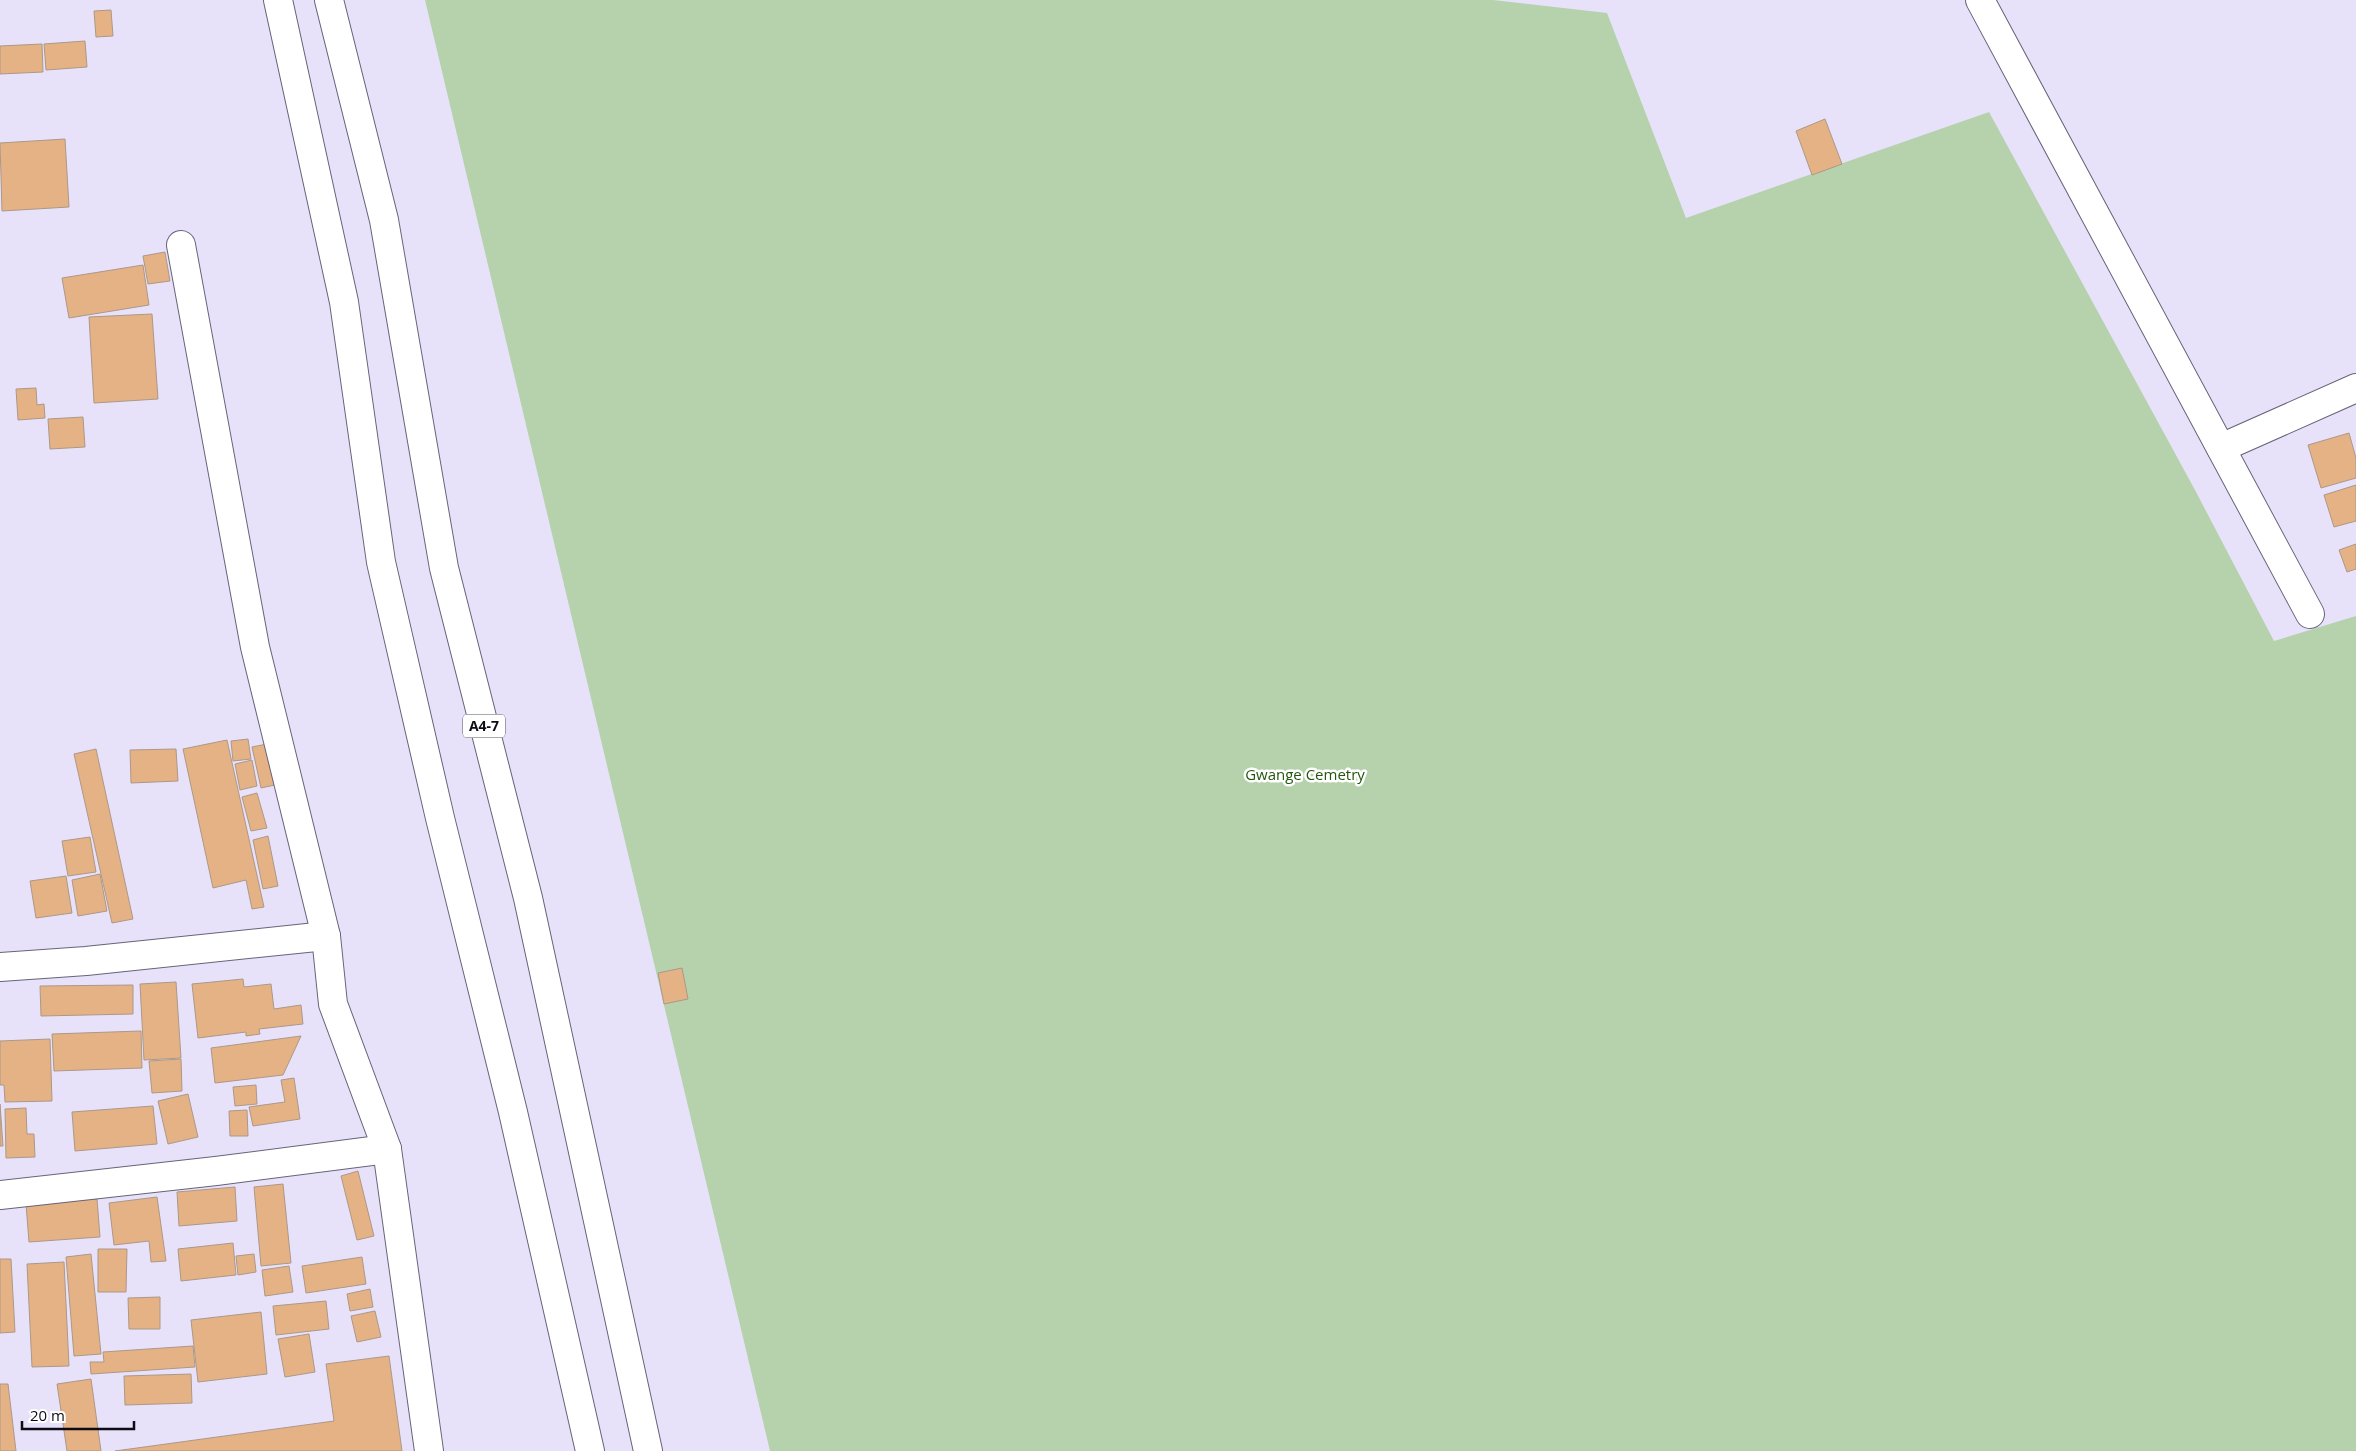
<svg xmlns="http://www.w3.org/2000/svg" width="2356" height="1451" font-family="'Open Sans',sans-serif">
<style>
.green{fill:#b5d2ac}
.building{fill:#e5b285;stroke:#ac9888}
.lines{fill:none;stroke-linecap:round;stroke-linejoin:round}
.minor-casing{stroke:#676378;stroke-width:30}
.trunk-casing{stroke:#676378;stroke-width:30}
.minor{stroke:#fff;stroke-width:28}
.trunk{stroke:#fff;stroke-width:28}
.labels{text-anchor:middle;stroke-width:5;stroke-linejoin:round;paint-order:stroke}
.shield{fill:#fff;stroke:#56545a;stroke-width:1}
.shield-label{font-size:14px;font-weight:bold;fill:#0d0b13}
.park-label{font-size:15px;fill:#24560f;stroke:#fff}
</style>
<rect width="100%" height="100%" fill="#e7e2fa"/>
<path class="green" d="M 425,0 L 1493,0 L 1607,13 L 1686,218 L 1989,112 L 2195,490 L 2274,641 L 2356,616 L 2356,1451 L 770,1451 Z"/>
<g class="building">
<path d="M 111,10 L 113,36 L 96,37 L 94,11 Z"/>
<path d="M 85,41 L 87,67 L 46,70 L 44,44 Z"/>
<path d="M 42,44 L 43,72 L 0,74 L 0,46 Z"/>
<path d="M 1825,119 L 1842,164 L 1812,175 L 1796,131 Z"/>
<path d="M 65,139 L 69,207 L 2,211 L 0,143 Z"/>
<path d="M 165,252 L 170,281 L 148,284 L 143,256 Z"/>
<path d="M 143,265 L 149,305 L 69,318 L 62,278 Z"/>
<path d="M 152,314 L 158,399 L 94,403 L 89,317 Z"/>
<path d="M 36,388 L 37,405 L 44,404 L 45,418 L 18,420 L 16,389 Z"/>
<path d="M 83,417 L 85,447 L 50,449 L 48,419 Z"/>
<path d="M 2349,433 L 2356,458 L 2356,478 L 2321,488 L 2308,445 Z"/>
<path d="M 2356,485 L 2356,521 L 2334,527 L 2324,495 Z"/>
<path d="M 2356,544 L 2356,569 L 2347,572 L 2339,550 Z"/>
<path d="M 248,739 L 251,759 L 233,761 L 231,741 Z"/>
<path d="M 227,740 L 264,907 L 252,909 L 246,880 L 213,888 L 183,749 Z"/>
<path d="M 267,744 L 275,785 L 261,788 L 252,747 Z"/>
<path d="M 96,749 L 133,919 L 112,923 L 74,754 Z"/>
<path d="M 176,749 L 178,781 L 131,783 L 130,750 Z"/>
<path d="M 252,760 L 257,786 L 240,790 L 235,764 Z"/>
<path d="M 257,793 L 267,828 L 251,831 L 242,797 Z"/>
<path d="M 268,836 L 278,886 L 263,889 L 253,840 Z"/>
<path d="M 90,837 L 96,872 L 68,876 L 62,841 Z"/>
<path d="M 100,874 L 107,911 L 78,916 L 72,880 Z"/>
<path d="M 66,876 L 72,913 L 36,918 L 30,881 Z"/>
<path d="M 682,968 L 688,999 L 664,1004 L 658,973 Z"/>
<path d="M 243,979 L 244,987 L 271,984 L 274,1009 L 301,1005 L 303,1024 L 259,1029 L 260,1034 L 246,1036 L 246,1032 L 198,1038 L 192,984 Z"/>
<path d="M 176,982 L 181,1058 L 144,1060 L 140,984 Z"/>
<path d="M 133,985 L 133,1014 L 41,1016 L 40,986 Z"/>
<path d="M 141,1031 L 142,1068 L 54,1071 L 52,1034 Z"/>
<path d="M 301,1036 L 283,1075 L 215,1083 L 211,1048 Z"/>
<path d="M 50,1039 L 52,1101 L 5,1102 L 4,1085 L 0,1085 L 0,1041 Z"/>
<path d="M 181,1059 L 182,1091 L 152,1093 L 149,1061 Z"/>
<path d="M 294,1078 L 300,1119 L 253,1126 L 249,1107 L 285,1102 L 281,1080 Z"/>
<path d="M 256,1085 L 257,1104 L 235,1106 L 233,1087 Z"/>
<path d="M 188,1094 L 198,1137 L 168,1144 L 158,1101 Z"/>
<path d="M 0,1104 L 3,1146 L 0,1146 Z"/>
<path d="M 153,1106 L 157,1144 L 75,1151 L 72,1112 Z"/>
<path d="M 26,1108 L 27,1134 L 34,1134 L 35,1157 L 6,1158 L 5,1109 Z"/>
<path d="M 247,1110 L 248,1136 L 230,1136 L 229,1111 Z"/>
<path d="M 358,1171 L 374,1236 L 357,1240 L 341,1176 Z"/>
<path d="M 283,1184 L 291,1263 L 261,1266 L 254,1187 Z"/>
<path d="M 235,1187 L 237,1221 L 179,1226 L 177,1192 Z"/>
<path d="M 157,1197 L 166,1261 L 151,1262 L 149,1241 L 114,1245 L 109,1203 Z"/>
<path d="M 97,1199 L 100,1237 L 29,1242 L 26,1204 Z"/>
<path d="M 233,1243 L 236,1275 L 181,1281 L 178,1249 Z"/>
<path d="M 98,1249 L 127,1249 L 126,1292 L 98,1292 Z"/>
<path d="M 91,1254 L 101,1354 L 74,1356 L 66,1257 Z"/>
<path d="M 254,1254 L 256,1272 L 238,1275 L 236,1256 Z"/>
<path d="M 362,1257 L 366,1284 L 306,1293 L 302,1266 Z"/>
<path d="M 0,1259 L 11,1259 L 15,1332 L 0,1333 Z"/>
<path d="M 64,1262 L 69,1366 L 32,1367 L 27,1264 Z"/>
<path d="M 289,1266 L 293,1292 L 265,1296 L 262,1270 Z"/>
<path d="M 370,1289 L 373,1307 L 350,1311 L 347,1294 Z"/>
<path d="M 160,1297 L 160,1329 L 129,1329 L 128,1298 Z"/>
<path d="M 326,1301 L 329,1329 L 276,1335 L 273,1306 Z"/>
<path d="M 375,1311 L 381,1337 L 357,1342 L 351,1316 Z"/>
<path d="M 261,1312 L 267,1374 L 198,1382 L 191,1320 Z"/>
<path d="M 309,1334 L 315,1372 L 285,1377 L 278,1339 Z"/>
<path d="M 193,1346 L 195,1367 L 91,1374 L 90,1362 L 104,1362 L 103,1352 Z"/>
<path d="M 389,1356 L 402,1451 L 115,1451 L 334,1421 L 326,1364 Z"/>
<path d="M 191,1374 L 192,1403 L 125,1405 L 124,1376 Z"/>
<path d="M 91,1379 L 101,1451 L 67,1451 L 57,1384 Z"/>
<path d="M 0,1384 L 8,1384 L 16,1451 L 0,1451 Z"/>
</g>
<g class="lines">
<g class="minor-casing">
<g id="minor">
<path d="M 1980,0 L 2310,614"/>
<path d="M 181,245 L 255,647 L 326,936 L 333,1004 L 387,1149 L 429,1451"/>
<path d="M 2221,448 L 2356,388"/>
<path d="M 0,967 L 86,961 L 326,936"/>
<path d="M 0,1195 L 216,1171 L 387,1149"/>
</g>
</g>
<g class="trunk-casing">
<g id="trunk">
<path d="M 278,0 L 344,302 L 381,562 L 440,818 L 513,1112 L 590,1451"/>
<path d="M 329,0 L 384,220 L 444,568 L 528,898 L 648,1451"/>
</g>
</g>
<use href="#minor" class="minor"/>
<use href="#trunk" class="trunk"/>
</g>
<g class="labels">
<rect class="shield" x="463" y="714.5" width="42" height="23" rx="4"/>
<g class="shield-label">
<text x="484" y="731">A4-7</text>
</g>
<g class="park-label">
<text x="1305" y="780">Gwange Cemetry</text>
</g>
</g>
<path d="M22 1421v8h112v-8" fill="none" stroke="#0d0b13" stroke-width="2.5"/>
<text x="30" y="1421" font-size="15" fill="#0d0b13" stroke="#ffffff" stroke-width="4" paint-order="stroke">20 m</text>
</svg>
